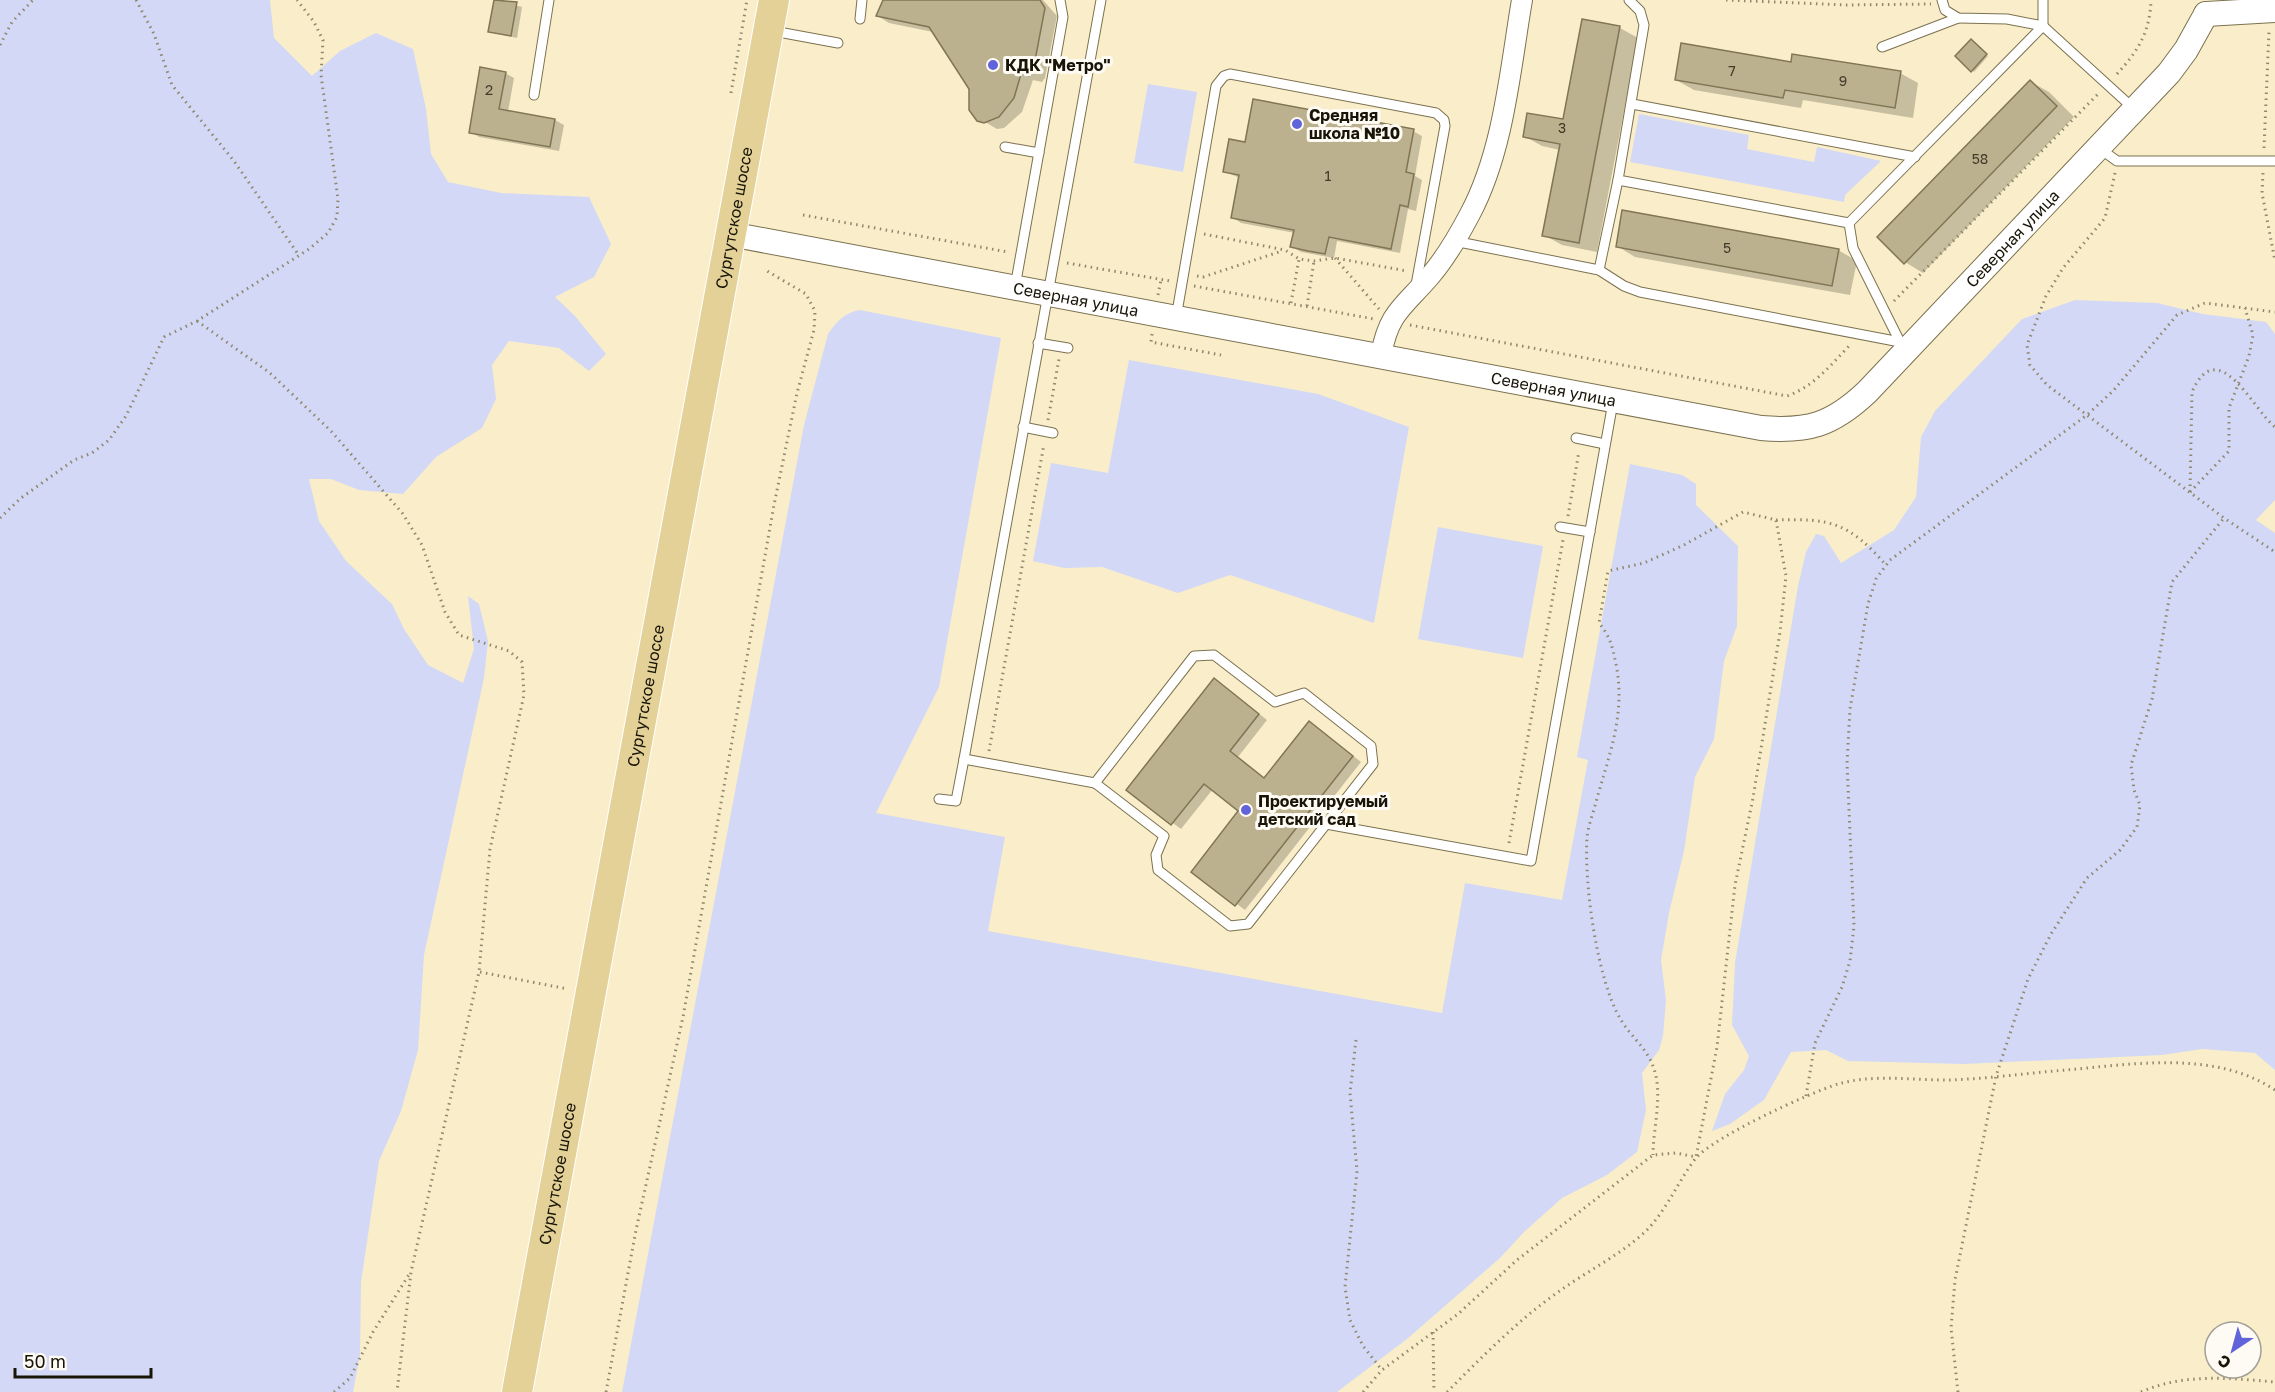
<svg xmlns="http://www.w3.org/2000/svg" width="2275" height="1392" font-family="'Golos Text',sans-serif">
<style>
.green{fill:#d3d8f6}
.shadow{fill:#0003}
.building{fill:#bcb18e;stroke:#807554;stroke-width:1.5}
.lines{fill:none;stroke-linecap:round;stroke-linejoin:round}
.service-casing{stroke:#7c7150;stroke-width:11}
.minor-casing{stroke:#7c7150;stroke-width:22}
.tertiary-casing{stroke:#7c7150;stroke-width:26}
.primary-casing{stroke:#fff;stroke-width:32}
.path{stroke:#8f886e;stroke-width:3;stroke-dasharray:1.5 4.5;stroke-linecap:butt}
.service{stroke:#fff;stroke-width:9}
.minor{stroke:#fff;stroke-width:20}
.tertiary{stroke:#fff;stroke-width:24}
.primary{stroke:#e3d198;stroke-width:30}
.poi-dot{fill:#6163db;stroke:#fefbf4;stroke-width:2}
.labels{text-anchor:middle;stroke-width:6;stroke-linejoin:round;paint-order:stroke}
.number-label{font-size:14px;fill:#413b29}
.poi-label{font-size:16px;font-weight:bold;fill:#181407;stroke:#fefbf4;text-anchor:start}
.street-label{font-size:16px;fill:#181407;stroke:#fefbf4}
</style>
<rect width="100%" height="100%" fill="#f9eec9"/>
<g class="green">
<path d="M 0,0 L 270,0 L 274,38 L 312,76 L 340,51 L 376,33 L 413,49 L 426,109 L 431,154 L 448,182 L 501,193 L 589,197 L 611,244 L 594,277 L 555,297 L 575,316 L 606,354 L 589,371 L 559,348 L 509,341 L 492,365 L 496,399 L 482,428 L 436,457 L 403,494 L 359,490 L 331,479 L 309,479 L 319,521 L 346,561 L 392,604 L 404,629 L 428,665 L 463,683 L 474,649 L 468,596 L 479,604 L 488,641 L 484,678 L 424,955 L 418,1050 L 401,1111 L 379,1161 L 361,1282 L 360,1355 L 353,1392 L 0,1392 Z"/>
<path d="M 1148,84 L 1197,92 L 1183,172 L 1134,163 Z"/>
<path d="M 1639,114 L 1749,135 L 1747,149 L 1814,162 L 1817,147 L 1881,161 L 1845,195 L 1844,202 L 1630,162 Z"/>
<path d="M 2075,300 L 2157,303 L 2203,314 L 2266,322 L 2275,334 L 2275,500 L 2256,520 L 2275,533 L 2275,1070 L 2255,1053 L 2202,1049 L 2162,1055 L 1964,1064 L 1848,1061 L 1826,1050 L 1791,1052 L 1764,1100 L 1730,1124 L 1712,1131 L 1725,1094 L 1744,1070 L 1749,1056 L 1732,1025 L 1735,963 L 1798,586 L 1806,552 L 1816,534 L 1824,536 L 1841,563 L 1894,530 L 1916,497 L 1921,437 L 1935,411 L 2022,319 Z"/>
<path d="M 860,310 L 1001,338 L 939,687 L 876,813 L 1005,837 L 988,931 L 1442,1013 L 1465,883 L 1562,900 L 1588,760 L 1577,757 L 1630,464 L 1682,475 L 1696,484 L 1696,505 L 1738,546 L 1737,626 L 1724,661 L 1714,739 L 1695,777 L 1684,851 L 1669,913 L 1661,960 L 1666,1000 L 1663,1036 L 1659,1050 L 1642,1073 L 1646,1110 L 1637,1152 L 1607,1175 L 1562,1198 L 1524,1232 L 1500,1258 L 1407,1339 L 1337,1392 L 622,1392 L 804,425 L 828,334 C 837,321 844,313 860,310 Z"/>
<path d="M 1129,360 L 1318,394 L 1409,427 L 1374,623 L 1230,575 L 1178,593 L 1102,567 L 1064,568 L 1033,561 L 1051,463 L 1108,473 Z"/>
<path d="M 1438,527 L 1543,546 L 1523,658 L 1418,639 Z"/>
</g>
<g class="shadow">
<path d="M 496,0 L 522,7 L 517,38 L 490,32 Z"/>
<path d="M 885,0 L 1043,0 L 1057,16 L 1045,78 L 1042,82 L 1033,80 L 1022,112 L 1004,128 L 997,129 L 973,115 L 970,89 L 933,32 L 889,23 L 878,16 Z"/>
<path d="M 1620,28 L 1638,38 L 1597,252 L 1562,245 L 1544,235 L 1560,150 L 1542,146 L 1524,136 L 1565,121 Z"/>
<path d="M 1973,42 L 1988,56 L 1974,72 L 1972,70 Z"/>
<path d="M 1792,63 L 1900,73 L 1918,83 L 1913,118 L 1803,100 L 1801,108 L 1694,90 L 1676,80 Z"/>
<path d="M 505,73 L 514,78 L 508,112 L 555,120 L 564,125 L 559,151 L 479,137 L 471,132 Z"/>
<path d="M 2031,82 L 2049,92 L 2074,117 L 1923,273 L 1905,262 Z"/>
<path d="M 1413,131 L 1422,136 L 1415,176 L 1422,180 L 1416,211 L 1408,209 L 1400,253 L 1337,241 L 1334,258 L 1301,252 L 1292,247 L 1295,233 L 1241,223 L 1232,217 L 1240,178 L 1225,172 L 1246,144 Z"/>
<path d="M 1617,246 L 1838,250 L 1857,261 L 1850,295 L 1635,257 Z"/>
<path d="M 1223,685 L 1267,720 L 1238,757 L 1266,779 L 1318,728 L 1361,762 L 1245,910 L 1193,872 L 1240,811 L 1213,789 L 1181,829 L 1128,790 Z"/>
</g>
<g class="building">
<path d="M 494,0 L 517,2 L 511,36 L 488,32 Z"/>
<path d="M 883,0 L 1040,0 L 1045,8 L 1033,71 L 1029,76 L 1021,74 L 1014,98 L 999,117 L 984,123 L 977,121 L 969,110 L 969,89 L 929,27 L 876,16 Z"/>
<path d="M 1582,19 L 1620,26 L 1579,243 L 1542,236 L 1560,144 L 1523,137 L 1527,113 L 1563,119 Z"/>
<path d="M 1971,39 L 1987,54 L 1971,72 L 1955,56 Z"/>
<path d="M 1681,43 L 1791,62 L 1792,54 L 1901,71 L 1895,108 L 1785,90 L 1783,98 L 1675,80 Z"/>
<path d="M 480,67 L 506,72 L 499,109 L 555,119 L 550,147 L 469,133 Z"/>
<path d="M 2030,80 L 2057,106 L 1904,264 L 1877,237 Z"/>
<path d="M 1253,99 L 1414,129 L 1406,172 L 1414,174 L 1408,207 L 1400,205 L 1391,249 L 1329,237 L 1325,254 L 1308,251 L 1290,247 L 1294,230 L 1231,218 L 1239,175 L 1223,172 L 1229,139 L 1245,142 Z"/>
<path d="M 1622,210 L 1839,249 L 1832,286 L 1616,247 Z"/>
<path d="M 1214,678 L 1259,714 L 1230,751 L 1264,778 L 1309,721 L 1353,756 L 1235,906 L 1191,872 L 1238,811 L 1204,784 L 1171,825 L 1126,790 Z"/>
</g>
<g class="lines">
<g class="service-casing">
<g id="service">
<path d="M 1629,0 L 1640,11 L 1644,25 L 1618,180 L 1849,223"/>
<path d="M 1942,0 L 1945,10 L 1958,18 L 2007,19 L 2043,26 L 2043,0"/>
<path d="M 860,19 L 862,0"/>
<path d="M 773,31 L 838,43"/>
<path d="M 1882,47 L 1958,18"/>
<path d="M 534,95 L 549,0"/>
<path d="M 1632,104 L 1915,157"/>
<path d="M 1005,147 L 1039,153"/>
<path d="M 2099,148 L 2117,161 L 2275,161"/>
<path d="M 1454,241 L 1599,270 L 1624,286 L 1640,292 L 1900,342"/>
<path d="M 1599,270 L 1618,180"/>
<path d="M 1015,287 L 1063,17 L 1060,0"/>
<path d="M 1176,318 L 1216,86 L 1224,76 L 1230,74 L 1436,113 L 1444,120 L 1445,126 L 1416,285"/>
<path d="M 1899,340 L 1853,248 L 1849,223 L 2043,26 L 2133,108"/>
<path d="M 1038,343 L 1068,348"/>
<path d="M 1023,427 L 1053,433"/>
<path d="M 1576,438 L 1605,444"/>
<path d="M 1560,527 L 1590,532"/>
<path d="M 1214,655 L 1275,702 L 1304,693 L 1371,746 L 1373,764 L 1248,924 L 1230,926 L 1158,870 L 1156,855 L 1164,836 L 1095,783 L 1194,656 Z"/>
<path d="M 1095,783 L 964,759 L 1101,0"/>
<path d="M 939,799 L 956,801 L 964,759"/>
<path d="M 1326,824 L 1531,861 L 1613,402"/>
</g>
</g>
<g class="minor-casing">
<path id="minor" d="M 1381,355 C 1389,311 1404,307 1431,275 C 1446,257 1459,235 1470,214 C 1504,150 1510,70 1522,0"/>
</g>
<g class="tertiary-casing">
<g id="tertiary">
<path d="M 2206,14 L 2275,10"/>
<path id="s1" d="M 730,234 L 1761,428 C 1808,432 1832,425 1867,392 L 2169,73 L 2186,50 L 2206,14"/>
</g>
</g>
<g class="primary-casing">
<g id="primary">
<path id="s2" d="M 517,1392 L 774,0"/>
</g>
</g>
<g class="path">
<path d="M 136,0 L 154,34 L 172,85 L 234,161 L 298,254"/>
<path d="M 1726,0 L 1845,5 L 1931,4"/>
<path d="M 0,45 L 12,22 L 33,0"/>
<path d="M 2117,74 C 2138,51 2150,32 2151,0"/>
<path d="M 731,93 L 747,0"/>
<path d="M 2264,148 L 2269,32"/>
<path d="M 2115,173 L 2105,218 L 2063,268 L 2046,296 L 2027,345 L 2030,365 L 2047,385 L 2224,518 L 2275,552"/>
<path d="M 2263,173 L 2262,193 L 2275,261"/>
<path d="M 803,215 L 1008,252"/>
<path d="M 1204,234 L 1285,250 L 1299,259 L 1314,261 L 1335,258 L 1407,271"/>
<path d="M 1335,258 L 1379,309"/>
<path d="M 1067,263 L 1170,281"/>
<path d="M 1197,276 L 1203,277 L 1282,251"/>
<path d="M 1194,286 L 1374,319"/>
<path d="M 1158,295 L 1161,280"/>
<path d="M 1894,301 L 2098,94"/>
<path d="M 1291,303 L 1299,259"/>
<path d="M 1307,306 L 1314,261"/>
<path d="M 197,321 L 270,373 L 331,431 L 403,514 L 422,545 L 445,612 L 459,635 L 509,651 L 522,662 L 524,695 L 490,849 L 479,972 L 411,1272 L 397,1392"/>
<path d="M 1410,325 L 1787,396 C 1813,387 1830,366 1849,346"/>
<path d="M 1152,334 L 1151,342 L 1221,355"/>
<path d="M 1048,420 L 1059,359"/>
<path d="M 2190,492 L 2192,392 C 2218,332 2254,411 2275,427"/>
<path d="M 2190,492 L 2229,451 L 2229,408 L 2249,356 L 2253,335 L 2245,308"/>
<path d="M 1568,516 L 1579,451"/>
<path d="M 0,518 L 21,498 L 74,460 L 92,453 L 109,440 L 126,416 L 164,337 L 197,321 L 309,249 L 328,233 L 337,217 L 338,199 L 321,75 L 323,40 L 314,22 L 297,0"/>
<path d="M 1776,520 C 1831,518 1849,523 1886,565"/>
<path d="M 989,751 L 1044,444"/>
<path d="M 1509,843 L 1563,540"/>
<path d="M 480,972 L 568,989"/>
<path d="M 1356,1040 L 1350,1093 L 1357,1171 L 1345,1287 L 1350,1320 L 1363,1346 L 1382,1370"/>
<path d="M 1806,1096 L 1815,1043 L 1842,987 L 1850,961 L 1854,926 L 1847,763 L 1850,709 L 1868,604 L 1876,579 L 1890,560 L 2087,415 L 2113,391 L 2177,315 L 2205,303 L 2275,312"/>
<path d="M 1433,1332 L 1434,1392"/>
<path d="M 334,1392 L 350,1378 L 373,1332 L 410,1273"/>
<path d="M 606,1392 L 636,1230 L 683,1017 L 774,505 L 797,393 L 814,330 L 815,311 L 806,294 L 767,271"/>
<path d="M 1363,1392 L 1382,1370 L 1458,1314 L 1517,1260 L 1653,1155 L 1676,1153 L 1696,1157 L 1717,1047 L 1735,885 L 1753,798 L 1780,632 L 1786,576 L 1776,520 L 1743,512 L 1684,545 L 1644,563 L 1608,571 L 1599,623 C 1611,638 1612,646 1616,664 C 1626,714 1609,755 1596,802 C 1593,814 1588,826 1587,838 C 1584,883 1597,981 1621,1020 C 1631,1037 1648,1049 1654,1069 C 1663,1095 1653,1128 1653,1155"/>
<path d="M 1447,1392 C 1483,1356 1519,1319 1561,1290 C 1589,1270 1622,1254 1647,1230 C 1667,1209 1678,1182 1695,1159 C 1713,1137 1809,1093 1838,1084 C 1873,1074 1911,1080 1947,1080 C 1987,1079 2027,1073 2066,1070 C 2134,1064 2215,1050 2275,1090"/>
<path d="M 1958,1392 L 1951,1328 L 1955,1280 L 1996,1076 L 2028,979 L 2051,934 L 2087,878 L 2120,850 L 2137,827 L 2140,805 L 2134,790 L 2131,765 L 2152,699 L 2172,582 L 2224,518"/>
<path d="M 2141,1392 C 2184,1373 2229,1378 2275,1382"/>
</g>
<use href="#service" class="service"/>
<use href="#minor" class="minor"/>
<use href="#tertiary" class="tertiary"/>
<use href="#primary" class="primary"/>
</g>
<g class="poi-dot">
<circle cx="993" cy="65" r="6"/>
<circle cx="1297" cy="124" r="6"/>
<circle cx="1246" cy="810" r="6"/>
</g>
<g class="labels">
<g class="number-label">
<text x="1732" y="76">7</text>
<text x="1843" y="86">9</text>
<text x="489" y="95">2</text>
<text x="1562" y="133">3</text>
<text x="1980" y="164">58</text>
<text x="1328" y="181">1</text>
<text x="1727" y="253">5</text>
</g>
<g class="poi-label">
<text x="1005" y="71">КДК "Метро"</text>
<text x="1309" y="121">Средняя<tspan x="1309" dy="18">школа №10</tspan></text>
<text x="1258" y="807">Проектируемый<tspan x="1258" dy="18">детский сад</tspan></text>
</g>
<g class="street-label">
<text dy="6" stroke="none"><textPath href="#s2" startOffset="1194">Сургутское шоссе</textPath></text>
<text dy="6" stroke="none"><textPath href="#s1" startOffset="1377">Северная улица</textPath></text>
<text dy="6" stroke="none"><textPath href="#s1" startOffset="352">Северная улица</textPath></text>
<text dy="6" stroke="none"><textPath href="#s1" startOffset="838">Северная улица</textPath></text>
<text dy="6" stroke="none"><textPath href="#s2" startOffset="708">Сургутское шоссе</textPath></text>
<text dy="6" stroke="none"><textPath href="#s2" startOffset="222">Сургутское шоссе</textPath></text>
</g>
</g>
<g transform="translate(2233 1350) rotate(216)"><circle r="28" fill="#fefbf4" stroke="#a29f95" stroke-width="1.5"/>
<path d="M0-4.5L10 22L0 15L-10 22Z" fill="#6163db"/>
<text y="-9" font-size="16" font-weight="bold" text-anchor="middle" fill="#181407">С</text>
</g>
<path d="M15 1368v9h136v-9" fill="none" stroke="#181407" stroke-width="3"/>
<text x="24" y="1368" font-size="18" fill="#181407" stroke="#fefbf4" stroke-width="4.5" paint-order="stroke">50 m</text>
</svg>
